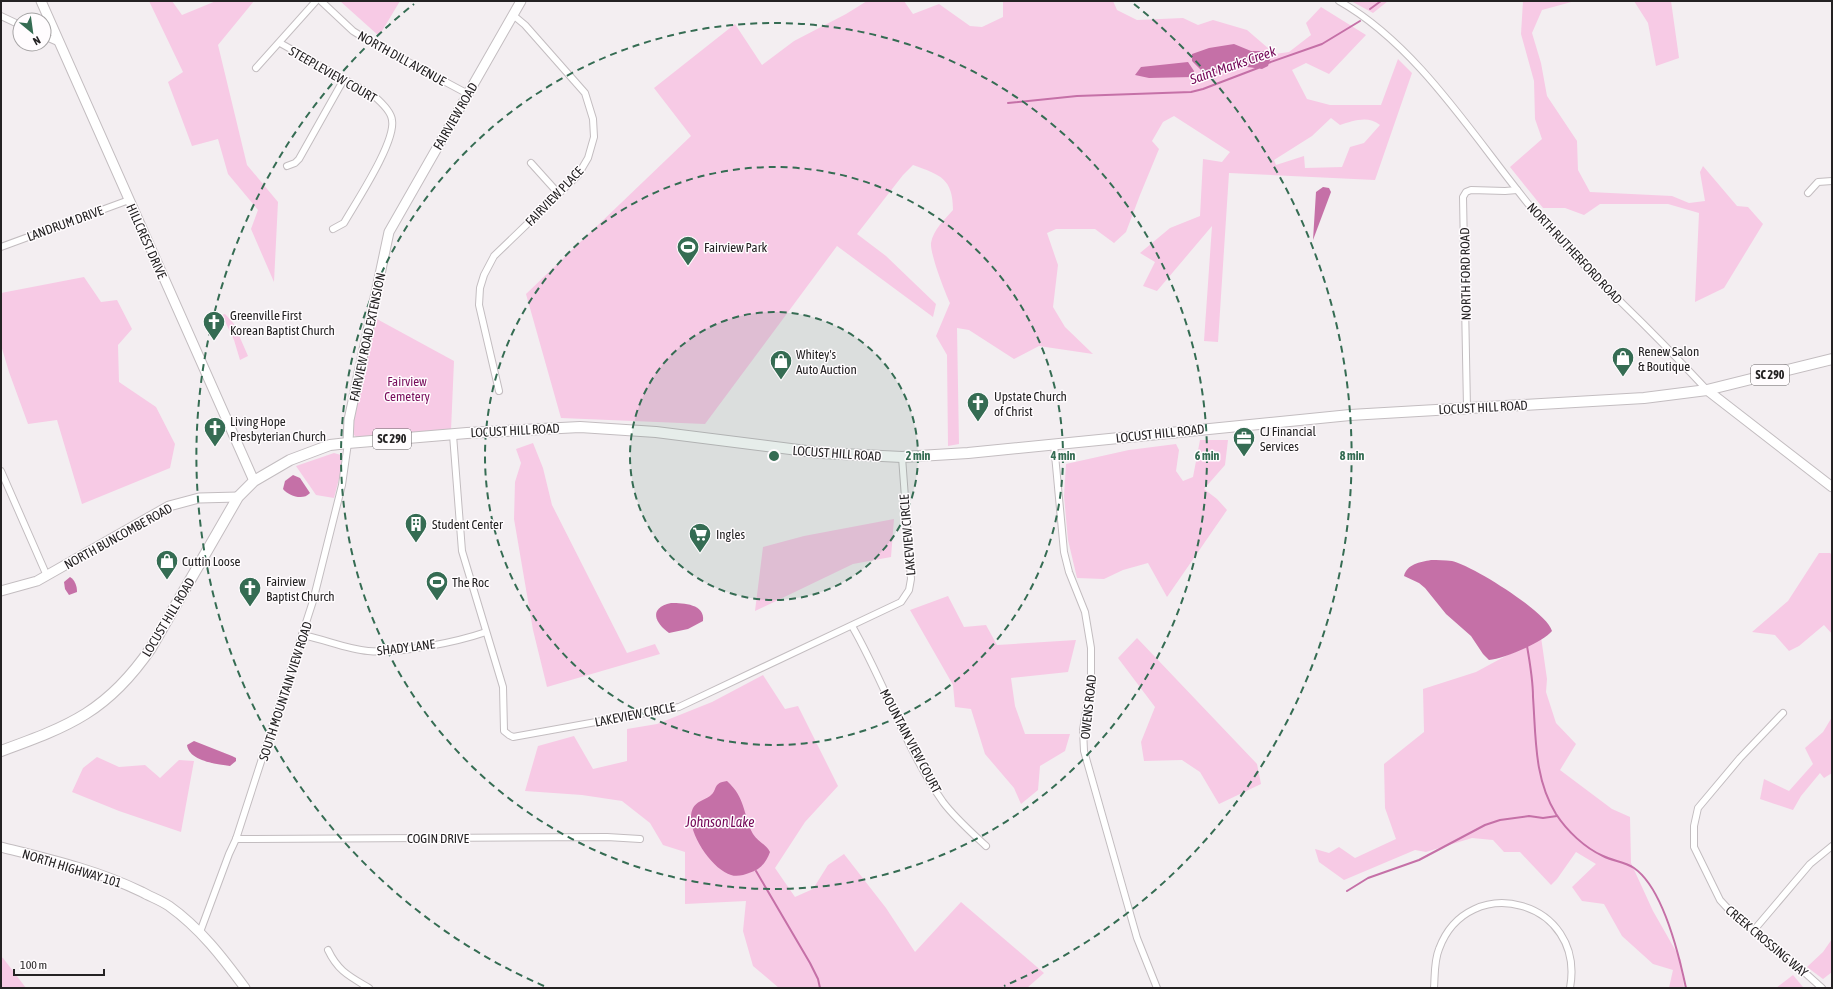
<svg xmlns="http://www.w3.org/2000/svg" width="1833" height="989" font-family="'Asap Condensed',sans-serif">
<style>
.green{fill:#f7cae5;fill-rule:evenodd}
.water{fill:#c570a7}
.lines{fill:none;stroke-linecap:round;stroke-linejoin:round}
.stream{stroke:#c570a7;stroke-width:2}
.street-casing{stroke:#c3bdc0;stroke-width:8}
.secondary-casing{stroke:#c3bdc0;stroke-width:11}
.primary-casing{stroke:#c3bdc0;stroke-width:12}
.street{stroke:#fff;stroke-width:6}
.secondary{stroke:#fff;stroke-width:9}
.primary{stroke:#fff;stroke-width:10}
.ring{fill:none;stroke:#356c53;stroke-width:2;stroke-dasharray:7 5}
.labels{text-anchor:middle;stroke-width:3;stroke-linejoin:round;paint-order:stroke}
.shield{fill:#fffcfe;stroke:#666365;stroke-width:1}
.shield-label{font-size:12px;font-weight:bold;fill:#242223}
.street-label{font-size:13px;fill:#242223;stroke:#fffcfe}
.poi-label{font-size:13px;fill:#242223;stroke:#fffcfe;text-anchor:start}
.park-label{font-size:13px;fill:#780e5c;stroke:#fffcfe}
.water-label{font-size:14px;font-style:italic;fill:#740858;stroke:#fffcfe}
.centre{fill:#356c53;stroke:#fffcfe;stroke-width:2}
.ring-label{font-size:12px;text-anchor:middle;font-weight:bold;fill:#356c53;stroke:#fffcfe;stroke-width:3;stroke-linejoin:round;paint-order:stroke}
</style>
<rect width="100%" height="100%" fill="#f3eef1"/>
<g class="green">
<path d="M 149,1 L 172,1 L 182,15 L 216,1 L 254,1 L 218,45 L 247,165 L 278,202 L 274,282 L 251,229 L 258,210 L 228,174 L 218,139 L 192,146 L 168,82 L 183,72 Z"/>
<path d="M 340,1 L 400,1 L 379,36 Z"/>
<path d="M 867,1 L 904,1 L 913,14 L 939,4 L 970,26 L 982,27 L 1003,17 L 1003,1 L 1113,1 L 1117,10 L 1137,20 L 1183,18 L 1198,25 L 1213,20 L 1247,30 L 1275,54 L 1289,52 L 1311,35 L 1306,23 L 1321,7 L 1366,35 L 1329,74 L 1306,63 L 1292,70 L 1307,99 L 1330,105 L 1381,105 L 1398,59 L 1412,73 L 1375,180 L 1229,173 L 1218,342 L 1204,341 L 1212,226 L 1157,291 L 1143,286 L 1155,262 L 1140,253 L 1170,228 L 1200,216 L 1203,159 L 1222,162 L 1230,152 L 1174,116 L 1163,122 L 1152,141 L 1159,149 L 1140,195 L 1126,232 L 1114,243 L 1095,229 L 1056,229 L 1047,233 L 1058,265 L 1053,307 L 1065,327 L 1093,354 L 1039,346 L 1014,359 L 969,330 L 957,328 L 959,444 L 948,446 L 947,355 L 936,336 L 950,303 C 945,292 930,254 931,243 C 933,230 945,219 953,210 C 953,178 940,175 913,165 L 903,175 L 857,234 L 886,256 L 936,304 L 933,317 L 837,246 L 705,424 L 561,418 L 526,294 L 691,136 L 654,88 L 735,24 L 762,65 L 794,41 L 846,14 ZM 1331,118 L 1340,125 C 1353,121 1368,115 1380,125 L 1364,143 L 1350,147 L 1342,167 L 1305,168 L 1304,156 L 1276,165 L 1274,160 L 1312,136 Z"/>
<path d="M 1351,1 L 1388,1 L 1373,13 Z"/>
<path d="M 1523,1 L 1575,1 L 1542,10 L 1532,33 L 1541,63 L 1547,96 L 1577,141 L 1578,170 L 1590,192 L 1672,196 L 1689,203 L 1705,201 L 1700,172 L 1703,166 L 1737,206 L 1748,207 L 1763,224 L 1724,288 L 1695,302 L 1699,213 L 1668,204 L 1600,204 L 1584,215 L 1565,208 L 1543,208 L 1510,167 L 1542,139 L 1535,119 L 1534,81 L 1521,34 Z"/>
<path d="M 1634,1 L 1671,1 L 1679,58 L 1656,66 L 1648,23 Z"/>
<path d="M 84,277 L 101,302 L 117,300 L 132,329 L 118,345 L 119,382 L 156,407 L 175,444 L 170,468 L 82,504 L 57,420 L 28,424 L 9,372 L 1,345 L 1,293 Z"/>
<path d="M 225,314 L 234,324 L 248,356 L 240,360 L 234,340 L 222,315 Z"/>
<path d="M 375,318 L 454,361 L 451,430 L 359,439 L 354,435 L 351,427 Z"/>
<path d="M 1200,440 L 1228,440 L 1225,465 L 1204,489 L 1217,499 L 1227,510 L 1167,597 L 1148,563 L 1123,570 L 1104,579 L 1077,578 L 1068,540 L 1064,496 L 1066,464 L 1129,450 L 1176,444 L 1179,450 L 1176,471 L 1183,481 L 1193,477 Z"/>
<path d="M 533,443 L 543,468 L 552,505 L 627,653 L 655,644 L 660,654 L 547,687 L 533,630 L 514,519 L 515,482 L 521,463 L 516,449 Z"/>
<path d="M 334,453 L 341,455 L 342,467 L 334,498 L 316,495 L 296,466 Z"/>
<path d="M 894,519 L 891,557 L 853,564 L 755,611 L 763,547 L 804,536 Z"/>
<path d="M 1819,553 L 1830,553 L 1832,555 L 1832,634 L 1824,625 L 1799,646 L 1789,651 L 1775,635 L 1752,632 L 1788,601 Z"/>
<path d="M 948,596 L 964,627 L 986,625 L 997,645 L 1076,640 L 1068,672 L 1011,678 L 1015,706 L 1025,734 L 1070,734 L 1065,751 L 1040,766 L 1038,790 L 1021,804 L 1014,788 L 985,754 L 971,709 L 955,707 L 953,685 L 910,610 Z"/>
<path d="M 1541,637 L 1547,679 L 1546,692 L 1556,723 L 1576,744 L 1560,770 L 1612,809 L 1630,817 L 1631,863 L 1653,911 L 1681,960 L 1684,988 L 1669,988 L 1673,970 L 1653,964 L 1622,936 L 1604,904 L 1582,901 L 1572,887 L 1596,864 L 1576,852 L 1557,879 L 1551,885 L 1520,852 L 1504,852 L 1493,840 L 1472,838 L 1426,852 L 1415,850 L 1344,880 L 1319,862 L 1315,849 L 1329,853 L 1339,847 L 1355,858 L 1396,839 L 1385,808 L 1384,764 L 1424,732 L 1423,689 L 1476,672 Z"/>
<path d="M 1137,638 L 1257,764 L 1261,784 L 1219,804 L 1200,772 L 1182,760 L 1144,761 L 1141,742 L 1155,707 L 1118,658 Z"/>
<path d="M 763,675 L 785,709 L 798,706 L 838,786 L 805,822 L 775,868 L 795,897 L 813,889 L 828,865 L 844,854 L 886,908 L 915,952 L 961,902 L 1044,973 L 1027,988 L 779,988 L 753,966 L 743,931 L 746,901 L 685,904 L 685,852 L 663,845 L 650,823 L 622,801 L 582,795 L 525,791 L 538,746 L 574,736 L 593,769 L 627,761 L 627,729 L 657,724 L 712,702 Z"/>
<path d="M 1832,717 L 1832,773 L 1824,778 L 1820,773 L 1801,796 L 1793,810 L 1760,799 L 1764,779 L 1789,791 L 1813,764 L 1805,748 L 1823,732 Z"/>
<path d="M 97,757 L 119,767 L 145,765 L 160,778 L 179,760 L 194,761 L 181,832 L 119,811 L 72,792 L 83,768 Z"/>
<path d="M 1832,939 L 1832,972 L 1823,979 L 1807,967 L 1823,952 Z"/>
<path d="M 1,957 L 3,958 L 26,988 L 1,988 Z"/>
<path d="M 1793,975 L 1803,987 L 1776,988 Z"/>
</g>
<g class="water">
<path d="M 1234,44 L 1251,51 L 1268,51 L 1271,57 L 1268,66 L 1262,69 L 1240,66 L 1212,75 L 1201,70 L 1192,61 L 1192,54 L 1209,48 Z"/>
<path d="M 1188,62 L 1194,71 L 1192,77 L 1149,78 L 1135,75 L 1141,67 Z"/>
<path d="M 1323,187 L 1329,188 L 1331,192 L 1313,240 L 1316,192 Z"/>
<path d="M 293,475 L 300,478 L 310,493 C 303,501 289,496 283,489 L 285,481 Z"/>
<path d="M 1431,560 C 1437,560 1445,560 1452,561 C 1473,566 1547,612 1552,631 C 1543,642 1504,659 1489,660 L 1483,654 L 1471,636 L 1446,614 L 1425,588 L 1419,583 L 1404,576 C 1407,564 1420,562 1431,560 Z"/>
<path d="M 70,577 C 75,580 77,586 77,592 L 69,595 L 65,589 L 64,582 Z"/>
<path d="M 671,603 C 684,603 705,604 703,621 L 688,629 L 669,633 C 655,623 648,608 671,603 Z"/>
<path d="M 194,741 L 232,756 L 236,758 L 236,761 L 230,766 C 216,764 189,761 187,745 Z"/>
<path d="M 727,781 C 746,798 743,815 753,834 C 758,842 766,844 770,852 C 766,863 760,870 749,873 C 744,875 737,877 731,875 C 712,870 683,828 693,808 C 696,802 704,800 710,796 C 718,790 712,783 727,781 Z"/>
</g>
<g class="lines">
<g class="stream">
<path d="M 1370,9 L 1381,1"/>
<path d="M 1268,63 L 1322,44 L 1360,21"/>
<path d="M 1008,103 L 1077,96 L 1191,92 L 1203,89 L 1258,68"/>
<path d="M 1527,646 C 1530,663 1533,680 1533,697 C 1536,738 1534,778 1556,814 C 1567,831 1585,848 1603,856 C 1613,861 1625,862 1634,868 C 1663,888 1679,955 1686,988"/>
<path d="M 756,871 L 810,963 L 818,979 L 820,988"/>
<path d="M 1347,891 L 1368,878 L 1419,860 L 1485,825 L 1500,820 L 1529,816 L 1543,818 L 1557,816"/>
</g>
<g class="street-casing">
<g id="street">
<path d="M 321,1 L 353,31 L 369,41 L 468,94"/>
<path d="M 1339,1 C 1421,47 1479,146 1539,217 C 1565,247 1594,275 1623,304 C 1652,332 1680,361 1707,390"/>
<path d="M 1,16 L 20,25"/>
<path d="M 44,36 L 60,43"/>
<path d="M 280,43 L 374,96 C 381,102 391,111 392,120 C 396,142 356,202 344,223 L 333,229"/>
<path d="M 256,68 L 316,1"/>
<path d="M 531,163 L 558,193"/>
<path d="M 287,166 L 295,163 L 299,159 L 344,79"/>
<path d="M 1808,193 L 1818,182 L 1832,181"/>
<path d="M 1,247 L 129,200"/>
<path d="M 499,391 L 479,305 L 480,288 L 484,275 L 494,256 L 578,175 L 588,158 L 594,137 L 593,119 L 585,93 L 525,25 L 513,15"/>
<path d="M 1467,408 L 1463,197 L 1466,192 L 1471,190 L 1505,191 L 1517,190"/>
<path d="M 453,435 L 462,551 L 503,687 L 504,731 L 509,735 L 513,737 L 679,707 L 901,602 L 909,590 L 911,579 L 902,457"/>
<path d="M 1054,444 L 1064,552 L 1069,572 L 1085,612 L 1091,648 L 1091,682 L 1083,730 L 1084,751 L 1137,938 L 1157,988"/>
<path d="M 1,471 L 47,576"/>
<path d="M 852,626 C 885,683 905,748 943,802 C 955,818 971,832 986,846"/>
<path d="M 302,635 C 324,639 346,649 368,651 C 399,654 457,642 486,632"/>
<path d="M 1783,713 L 1740,758 L 1698,808 L 1694,826 L 1694,847 L 1720,900 L 1731,912 L 1793,962 L 1822,988"/>
<path d="M 236,839 L 607,837 L 640,839"/>
<path d="M 1754,930 L 1810,864 L 1832,846"/>
<path d="M 200,932 L 229,854 L 236,839 L 313,601 L 342,485 L 348,443"/>
<path d="M 328,950 C 338,971 349,976 369,988"/>
<path d="M 1434,988 C 1435,975 1434,961 1439,949 C 1468,870 1586,900 1570,988"/>
</g>
</g>
<g class="secondary-casing">
<g id="secondary">
<path d="M 41,1 L 254,481"/>
<path d="M 1707,390 L 1832,487"/>
<path d="M 348,443 L 349,420 L 389,232 L 521,1"/>
<path d="M 1,591 L 37,581 L 169,506 L 199,498 L 238,497"/>
<path d="M 1,847 C 49,859 97,870 142,892 C 151,897 160,900 169,906 C 200,928 223,958 245,988"/>
</g>
</g>
<g class="primary-casing">
<path id="primary" d="M 1,751 C 70,726 108,711 151,648 L 238,497 L 254,481 L 290,460 L 330,445 L 348,443 L 467,433 L 580,427 L 656,432 L 822,453 L 902,457 L 968,453 L 1350,415 L 1644,398 L 1707,390 L 1832,359"/>
</g>
<use href="#street" class="street"/>
<use href="#secondary" class="secondary"/>
<use href="#primary" class="primary"/>
</g>
<circle cx="774" cy="456" r="144" fill="#356c53" fill-opacity=".12"/>
<g class="ring">
<circle cx="774" cy="456" r="144"/>
<circle cx="774" cy="456" r="289"/>
<circle cx="774" cy="456" r="433"/>
<path d="M544 986A578 578 0 0 1 414 4M1134 4A578 578 0 0 1 1004 986"/>
</g>
<defs>
<g id="stadium-pin" transform="scale(1.15)"><path d="M0 17L-7.5 6A9.5 9.5 0 1 1 7.5 6Z" fill="#356c53" stroke="#fffcfe"/><path d="M0-5a6.5 5 0 1 0 0 10a6.5 5 0 1 0 0-10ZM-3.5-1.8h7v3.6h-7Z" fill="#fff"/></g>
<g id="church-pin" transform="scale(1.15)"><path d="M0 17L-7.5 6A9.5 9.5 0 1 1 7.5 6Z" fill="#356c53" stroke="#fffcfe"/><path d="M-1.2-6h2.4v3.5h3.3v2.4h-3.3V6h-2.4V-.1h-3.3v-2.4h3.3Z" fill="#fff"/></g>
<g id="shop-pin" transform="scale(1.15)"><path d="M0 17L-7.5 6A9.5 9.5 0 1 1 7.5 6Z" fill="#356c53" stroke="#fffcfe"/><path d="M-5-2.5h2.3a2.7 3.5 0 0 1 5.4 0H5L5.5 6h-11ZM-1.5-2.5h3a1.5 2.3 0 0 0-3 0Z" fill="#fff"/></g>
<g id="office-pin" transform="scale(1.15)"><path d="M0 17L-7.5 6A9.5 9.5 0 1 1 7.5 6Z" fill="#356c53" stroke="#fffcfe"/><path d="M-6-3h4V-5.5h4V-3h4V5H-6ZM-1-4.5V-3h2v-1.5ZM-6 0V1H6V0Z" fill="#fff"/></g>
<g id="building-pin" transform="scale(1.15)"><path d="M0 17L-7.5 6A9.5 9.5 0 1 1 7.5 6Z" fill="#356c53" stroke="#fffcfe"/><path d="M-4-6H4V6H1V3H-1V6H-4ZM-2.5-4.3h1.7v1.8h-1.7ZM.8-4.3h1.7v1.8H.8ZM-2.5-1h1.7V.8h-1.7ZM.8-1h1.7V.8H.8Z" fill="#fff"/></g>
<g id="supermarket-pin" transform="scale(1.15)"><path d="M0 17L-7.5 6A9.5 9.5 0 1 1 7.5 6Z" fill="#356c53" stroke="#fffcfe"/><path d="M-6-5.5h2.5l.6 2H6L4.5 2H-2.5L-4.4-4H-6ZM-1.5 3.2a1.3 1.3 0 1 0 .1 0ZM3 3.2a1.3 1.3 0 1 0 .1 0Z" fill="#fff"/></g>
</defs>
<g fill-rule="evenodd">
<use href="#stadium-pin" x="688" y="247"/>
<use href="#church-pin" x="214" y="322"/>
<use href="#shop-pin" x="1623" y="358"/>
<use href="#shop-pin" x="781" y="361"/>
<use href="#church-pin" x="978" y="403"/>
<use href="#church-pin" x="215" y="428"/>
<use href="#office-pin" x="1244" y="438"/>
<use href="#building-pin" x="416" y="524"/>
<use href="#supermarket-pin" x="700" y="534"/>
<use href="#shop-pin" x="167" y="561"/>
<use href="#stadium-pin" x="437" y="582"/>
<use href="#church-pin" x="250" y="588"/>
</g>
<g class="labels">
<g class="shield">
<rect x="1751" y="365" width="38" height="20" rx="3"/>
<rect x="373" y="429" width="38" height="20" rx="3"/>
</g>
<g class="shield-label">
<text x="1770" y="379">SC 290</text>
<text x="392" y="443">SC 290</text>
</g>
<g class="street-label">
<text transform="translate(402 58) rotate(29)" y="5">NORTH DILL AVENUE</text>
<text transform="translate(333 74) rotate(30)" y="5">STEEPLEVIEW COURT</text>
<text transform="translate(455 116) rotate(-60)" y="5">FAIRVIEW ROAD</text>
<text transform="translate(554 196) rotate(-46)" y="5">FAIRVIEW PLACE</text>
<text transform="translate(65 223) rotate(-20)" y="5">LANDRUM DRIVE</text>
<text transform="translate(147 241) rotate(66)" y="5">HILLCREST DRIVE</text>
<text transform="translate(1575 253) rotate(47)" y="5">NORTH RUTHERFORD ROAD</text>
<text transform="translate(1465 274) rotate(-91)" y="5">NORTH FORD ROAD</text>
<text transform="translate(367 337) rotate(-78)" y="5">FAIRVIEW ROAD EXTENSION</text>
<text transform="translate(1483 407) rotate(-3)" y="5">LOCUST HILL ROAD</text>
<text transform="translate(515 430) rotate(-3)" y="5">LOCUST HILL ROAD</text>
<text transform="translate(1160 433) rotate(-6)" y="5">LOCUST HILL ROAD</text>
<text transform="translate(837 453) rotate(4)" y="5">LOCUST HILL ROAD</text>
<text transform="translate(907 535) rotate(-95)" y="5">LAKEVIEW CIRCLE</text>
<text transform="translate(118 536) rotate(-29)" y="5">NORTH BUNCOMBE ROAD</text>
<text transform="translate(168 617) rotate(-59)" y="5">LOCUST HILL ROAD</text>
<text transform="translate(406 647) rotate(-7)" y="5">SHADY LANE</text>
<text transform="translate(285 691) rotate(-72)" y="5">SOUTH MOUNTAIN VIEW ROAD</text>
<text transform="translate(1088 707) rotate(-84)" y="5">OWENS ROAD</text>
<text transform="translate(635 714) rotate(-11)" y="5">LAKEVIEW CIRCLE</text>
<text transform="translate(911 741) rotate(62)" y="5">MOUNTAIN VIEW COURT</text>
<text x="438" y="843">COGIN DRIVE</text>
<text transform="translate(72 868) rotate(17)" y="5">NORTH HIGHWAY 101</text>
<text transform="translate(1767 941) rotate(40)" y="5">CREEK CROSSING WAY</text>
</g>
<g class="poi-label">
<text x="704" y="252">Fairview Park</text>
<text x="230" y="320">Greenville First<tspan x="230" dy="15">Korean Baptist Church</tspan></text>
<text x="1638" y="356">Renew Salon<tspan x="1638" dy="15">&amp; Boutique</tspan></text>
<text x="796" y="359">Whitey's<tspan x="796" dy="15">Auto Auction</tspan></text>
<text x="994" y="401">Upstate Church<tspan x="994" dy="15">of Christ</tspan></text>
<text x="230" y="426">Living Hope<tspan x="230" dy="15">Presbyterian Church</tspan></text>
<text x="1260" y="436">CJ Financial<tspan x="1260" dy="15">Services</tspan></text>
<text x="432" y="529">Student Center</text>
<text x="716" y="539">Ingles</text>
<text x="182" y="566">Cuttin Loose</text>
<text x="266" y="586">Fairview<tspan x="266" dy="15">Baptist Church</tspan></text>
<text x="452" y="587">The Roc</text>
</g>
<g class="park-label">
<text x="407" y="386">Fairview<tspan x="407" dy="15">Cemetery</tspan></text>
</g>
<g class="water-label">
<text transform="translate(1233 65) rotate(-19)" y="5">Saint Marks Creek</text>
<text x="720" y="827">Johnson Lake</text>
</g>
</g>
<circle cx="774" cy="456" r="6" class="centre"/>
<g class="ring-label">
<text x="918" y="460">2 min</text>
<text x="1063" y="460">4 min</text>
<text x="1207" y="460">6 min</text>
<text x="1352" y="460">8 min</text>
</g>
<rect width="1833" height="989" fill="none" stroke="#242223" stroke-width="4"/>
<g transform="translate(32 32) rotate(151)"><circle r="19" fill="#fffcfe" stroke="#a7a5a6"/>
<path d="M0-3L7 15L0 10L-7 15Z" fill="#356c53"/>
<text y="-6" font-size="11" font-weight="bold" text-anchor="middle" fill="#242223">N</text>
</g>
<path d="M14 969v6h90v-6" fill="none" stroke="#242223" stroke-width="2"/>
<text x="20" y="969" font-size="12" fill="#242223" stroke="#fffcfe" stroke-width="3" paint-order="stroke">100 m</text>
</svg>
